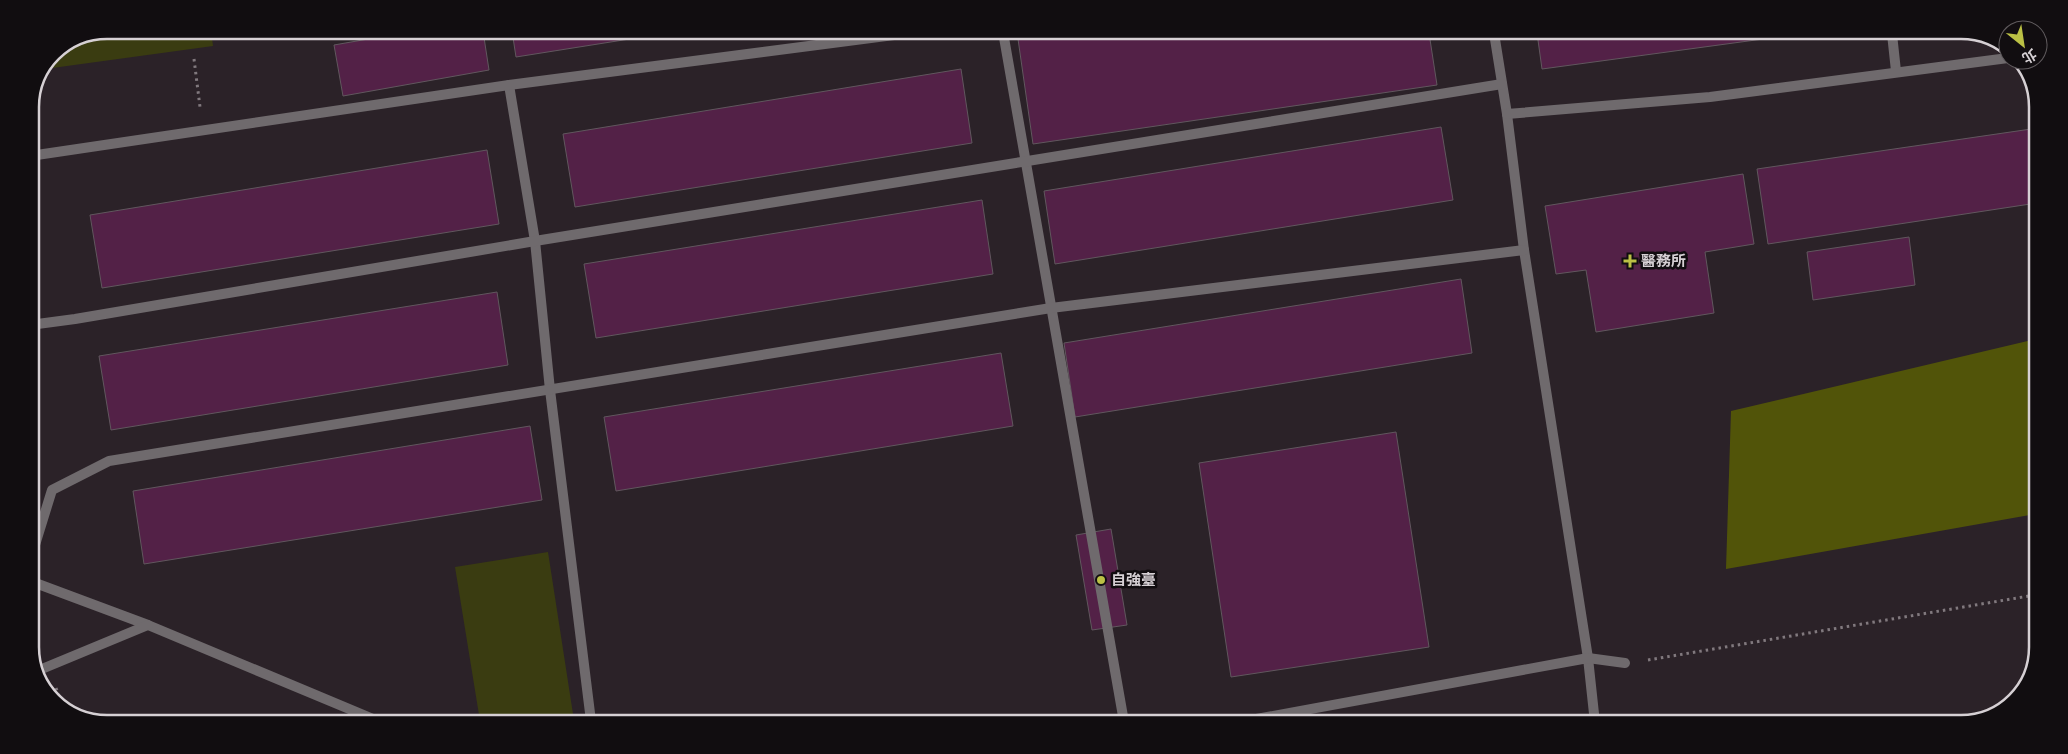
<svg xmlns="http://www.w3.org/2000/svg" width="2068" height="754" font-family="'DM Sans','Noto Sans TC',sans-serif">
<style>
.green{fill:#3a3c11}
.forest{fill:#515409}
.building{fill:#532147;stroke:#61575e}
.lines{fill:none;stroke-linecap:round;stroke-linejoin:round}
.path{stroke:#81797e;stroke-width:3;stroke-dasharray:2.5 4;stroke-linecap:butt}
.lane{stroke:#6f6a6d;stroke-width:10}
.poi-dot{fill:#bbc045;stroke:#110d10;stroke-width:2}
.labels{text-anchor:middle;stroke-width:5;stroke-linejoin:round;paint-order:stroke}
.poi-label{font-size:15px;font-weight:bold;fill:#d6d0d4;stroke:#110d10;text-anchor:start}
.rim{fill:none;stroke:#d6d0d4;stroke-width:2.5}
</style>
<rect width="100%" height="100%" fill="#2b2228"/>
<g class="green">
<path d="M 106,30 L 211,30 L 213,46 L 45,69 L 53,52 Z"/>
<path d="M 548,552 L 573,714 L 529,721 L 480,721 L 455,567 Z"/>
</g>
<path class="forest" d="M 2036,339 L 2035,514 L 1726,569 L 1731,411 Z"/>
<g class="building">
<path d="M 414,31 L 483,31 L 489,70 L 343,96 L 334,45 Z"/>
<path d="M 512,31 L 680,31 L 516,57 Z"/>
<path d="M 1017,32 L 1429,33 L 1437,85 L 1033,144 Z"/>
<path d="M 1537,33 L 1800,34 L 1542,69 Z"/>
<path d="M 961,69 L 972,143 L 575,207 L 563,134 Z"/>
<path d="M 1441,127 L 1453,200 L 1055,264 L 1044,191 Z"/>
<path d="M 2038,128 L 2037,203 L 1768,244 L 1757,169 Z"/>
<path d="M 487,150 L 499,224 L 102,288 L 90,215 Z"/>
<path d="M 1743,174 L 1754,244 L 1705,252 L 1714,313 L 1596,332 L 1586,270 L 1556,274 L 1545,206 Z"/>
<path d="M 982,200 L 993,274 L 596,338 L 584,264 Z"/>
<path d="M 1909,237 L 1915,285 L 1813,300 L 1807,252 Z"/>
<path d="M 1461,279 L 1472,353 L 1075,417 L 1064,343 Z"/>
<path d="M 497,292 L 508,365 L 111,430 L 99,356 Z"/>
<path d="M 1001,353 L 1013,426 L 616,491 L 604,417 Z"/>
<path d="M 530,426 L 542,500 L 144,564 L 133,491 Z"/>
<path d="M 1396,432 L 1429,647 L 1231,677 L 1199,463 Z"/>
<path d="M 1111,529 L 1127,625 L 1092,630 L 1076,535 Z"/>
</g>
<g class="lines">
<g class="path">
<path d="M 194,59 L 200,107"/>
<path d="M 1648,660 L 2035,595"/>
<path d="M 56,688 L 63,706"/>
</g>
<g class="lane">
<path d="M 1003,32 L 1124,722"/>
<path d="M 1494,33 L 1507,114 L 1524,250 L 1588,658 L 1595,723"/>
<path d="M 1892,34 L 1896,71"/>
<path d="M 509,85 L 535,241 L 550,390 L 591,721"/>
<path d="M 1507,114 L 1710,97 L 2008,58"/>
<path d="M 30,156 L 509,85 L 917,32"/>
<path d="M 30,325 L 75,319 L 535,241 L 1502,84"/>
<path d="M 30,561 L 52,490 L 109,461 L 1051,308 L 1524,250"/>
<path d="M 30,581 L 148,625 L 378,721"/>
<path d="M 37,671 L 148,625"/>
<path d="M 1240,722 L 1588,658 L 1625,663"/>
</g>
</g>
<g class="poi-dot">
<path d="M1627.5 253.5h5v5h5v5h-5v5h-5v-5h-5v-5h5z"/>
<circle cx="1101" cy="580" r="5"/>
</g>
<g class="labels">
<g class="poi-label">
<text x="1641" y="266">醫務所</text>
<text x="1111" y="585">自強臺</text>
</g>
</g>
<path d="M0 0H2068V754H0ZM107 39H1961A68 68 0 0 1 2029 107V647A68 68 0 0 1 1961 715H107A68 68 0 0 1 39 647V107A68 68 0 0 1 107 39Z" fill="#110d10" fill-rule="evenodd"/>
<path class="rim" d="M107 39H1961A68 68 0 0 1 2029 107V647A68 68 0 0 1 1961 715H107A68 68 0 0 1 39 647V107A68 68 0 0 1 107 39Z"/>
<g transform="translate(2023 45) rotate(150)"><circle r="24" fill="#110d10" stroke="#605b5e"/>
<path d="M0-4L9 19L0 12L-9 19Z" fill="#bbc045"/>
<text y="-8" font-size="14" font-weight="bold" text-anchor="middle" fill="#d6d0d4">北</text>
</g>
</svg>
